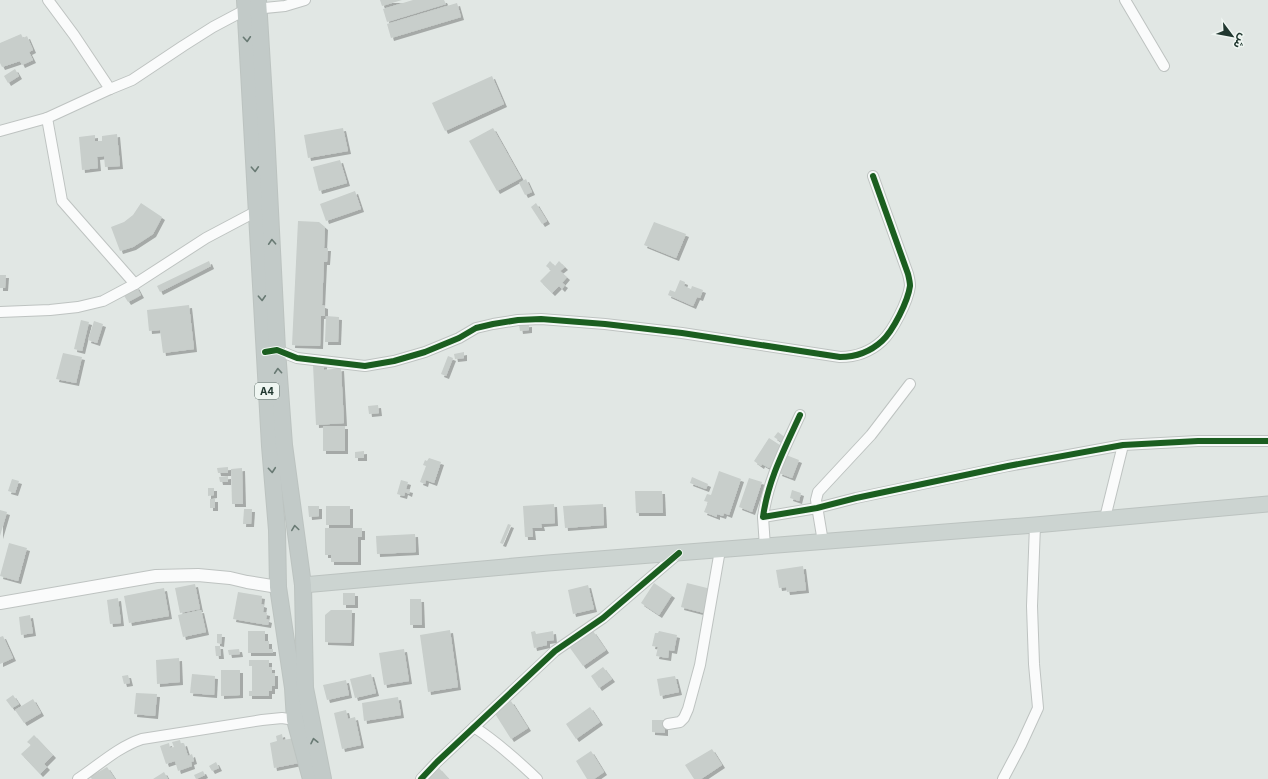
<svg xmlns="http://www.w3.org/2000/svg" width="1268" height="779" font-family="Inter,'Noto Sans Arabic',sans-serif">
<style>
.building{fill:#c8cecb;filter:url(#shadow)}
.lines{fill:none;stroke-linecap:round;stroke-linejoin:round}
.minor-casing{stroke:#bec3c1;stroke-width:12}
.tertiary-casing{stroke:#bec3c1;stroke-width:14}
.primary-casing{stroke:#bcc3c0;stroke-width:17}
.trunk-casing{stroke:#bcc3c0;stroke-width:18}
.minor{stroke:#fafbfb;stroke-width:10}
.tertiary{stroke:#fafbfb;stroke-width:12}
.primary{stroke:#ccd4d1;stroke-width:15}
.trunk{stroke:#c2cac8;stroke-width:16}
.cycleway-casing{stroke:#eff6f2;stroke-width:8}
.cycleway{stroke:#1b5e20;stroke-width:6}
.oneway{stroke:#697a74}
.labels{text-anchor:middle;stroke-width:3;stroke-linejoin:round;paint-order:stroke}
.shield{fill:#eff6f2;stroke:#5f716a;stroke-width:1}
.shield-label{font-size:10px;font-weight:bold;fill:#213830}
</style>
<defs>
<filter id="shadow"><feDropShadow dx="3" dy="3" stdDeviation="0" flood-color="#0004"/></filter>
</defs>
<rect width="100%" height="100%" fill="#e1e7e4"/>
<g class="building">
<path d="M 380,0 L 402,0 L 382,6 Z"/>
<path d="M 413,0 L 444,0 L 446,4 L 387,22 L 383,9 Z"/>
<path d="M 457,3 L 461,17 L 391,38 L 387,24 Z"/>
<path d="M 21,34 L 23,38 L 27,36 L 33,50 L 29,52 L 33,60 L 22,65 L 20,61 L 2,67 L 0,63 L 0,43 Z"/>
<path d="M 15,69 L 19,76 L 8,83 L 4,76 Z"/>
<path d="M 492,76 L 504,104 L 445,131 L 432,103 Z"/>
<path d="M 343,128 L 348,151 L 308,158 L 304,135 Z"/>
<path d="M 493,128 L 521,178 L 497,191 L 469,141 Z"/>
<path d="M 117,134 L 120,166 L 105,167 L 104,156 L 97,157 L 98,168 L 82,170 L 79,137 L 95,135 L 95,141 L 102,141 L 102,136 Z"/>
<path d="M 340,160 L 347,183 L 319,191 L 313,167 Z"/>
<path d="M 526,179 L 532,192 L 525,195 L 519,183 Z"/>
<path d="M 355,191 L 361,209 L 326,221 L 320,204 Z"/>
<path d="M 141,203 L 162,217 L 153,234 L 133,247 L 120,251 L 111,227 L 124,222 L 133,215 Z"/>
<path d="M 536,203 L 547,221 L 542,224 L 531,207 Z"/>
<path d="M 298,221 L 319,222 L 325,227 L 324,248 L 328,248 L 327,262 L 324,262 L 322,305 L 325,306 L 325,316 L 321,316 L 320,346 L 292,345 Z"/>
<path d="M 654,222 L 686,234 L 676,258 L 644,245 Z"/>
<path d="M 209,261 L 211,266 L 160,292 L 157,286 Z"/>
<path d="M 550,261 L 555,266 L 559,261 L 565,267 L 560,271 L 567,277 L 562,283 L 565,285 L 562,289 L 559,286 L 552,293 L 540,281 L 551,270 L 546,266 Z"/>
<path d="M 0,275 L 6,275 L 5,288 L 0,288 Z"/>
<path d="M 680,280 L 685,282 L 684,286 L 691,289 L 692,286 L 703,290 L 700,298 L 697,297 L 693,306 L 668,295 L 670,290 L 675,292 Z"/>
<path d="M 136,286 L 141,295 L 128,302 L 123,294 Z"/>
<path d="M 189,305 L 194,349 L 163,353 L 160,330 L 149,331 L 147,310 Z"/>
<path d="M 326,316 L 339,317 L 338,342 L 325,342 Z"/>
<path d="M 81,320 L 89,322 L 82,351 L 74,349 Z"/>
<path d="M 94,321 L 103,324 L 97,343 L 88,340 Z"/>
<path d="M 529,324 L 529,330 L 520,331 L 519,325 Z"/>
<path d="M 464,352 L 464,358 L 455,359 L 454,354 Z"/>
<path d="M 63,353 L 82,357 L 76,383 L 56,379 Z"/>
<path d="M 448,356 L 453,358 L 446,376 L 441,374 Z"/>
<path d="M 324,364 L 324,370 L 341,368 L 344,423 L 316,425 L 313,365 Z"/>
<path d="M 378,405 L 379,413 L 369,414 L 368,406 Z"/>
<rect x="323" y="426" width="22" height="25"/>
<path d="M 778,432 L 786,438 L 783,443 L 774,437 Z"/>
<path d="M 769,438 L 783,447 L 769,468 L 762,464 L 761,466 L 754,461 Z"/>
<path d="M 364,451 L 364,458 L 355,458 L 355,452 Z"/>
<path d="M 786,455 L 799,460 L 792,478 L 779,473 Z"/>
<path d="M 429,458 L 441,462 L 434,483 L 426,480 L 425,484 L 420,482 L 426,466 L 423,465 L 425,460 L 427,461 Z"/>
<path d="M 228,467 L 228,473 L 218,473 L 217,468 Z"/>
<path d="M 242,468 L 243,504 L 232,504 L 231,469 Z"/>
<path d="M 719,471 L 741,479 L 729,515 L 724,513 L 723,516 L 717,514 L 717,517 L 704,512 L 708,502 L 704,501 L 707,494 L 711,495 Z"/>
<path d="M 228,476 L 228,482 L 220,482 L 219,477 Z"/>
<path d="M 692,477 L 708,484 L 706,489 L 690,483 Z"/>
<path d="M 749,478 L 762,482 L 752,512 L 739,507 Z"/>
<path d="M 12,479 L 19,481 L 15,493 L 8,491 Z"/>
<path d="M 401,480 L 408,482 L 406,489 L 410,490 L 409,494 L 405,492 L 404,496 L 397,494 Z"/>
<path d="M 208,488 L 214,488 L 214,495 L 208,496 Z"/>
<path d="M 792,490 L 801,493 L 799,501 L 790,498 Z"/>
<path d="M 635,491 L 662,491 L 663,513 L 636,513 Z"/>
<rect x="210" y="499" width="5" height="9"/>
<path d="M 554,504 L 555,523 L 541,524 L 542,528 L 532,528 L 533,537 L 525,537 L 523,506 Z"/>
<path d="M 603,504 L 604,525 L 565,528 L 563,506 Z"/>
<path d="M 308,506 L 319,506 L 319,516 L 309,517 Z"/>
<rect x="326" y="506" width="24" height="19"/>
<path d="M 244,509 L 252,509 L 251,524 L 243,524 Z"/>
<path d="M 0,510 L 7,512 L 0,536 Z"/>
<path d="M 508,524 L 511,525 L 503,544 L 500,543 Z"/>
<path d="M 325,528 L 362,528 L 362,537 L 358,537 L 358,562 L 331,562 L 331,555 L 325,555 Z"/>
<path d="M 415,534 L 416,552 L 377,554 L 376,536 Z"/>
<path d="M 9,543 L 27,548 L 18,581 L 0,576 Z"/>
<path d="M 803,566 L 806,590 L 787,592 L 786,587 L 779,588 L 776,570 Z"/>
<path d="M 654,583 L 672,595 L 659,615 L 641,603 Z"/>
<path d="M 687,583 L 711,589 L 704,613 L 681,607 Z"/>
<path d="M 195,584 L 200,609 L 180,613 L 175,588 Z"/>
<path d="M 588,585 L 594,609 L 573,614 L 568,590 Z"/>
<path d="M 164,588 L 169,616 L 129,623 L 124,596 Z"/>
<path d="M 238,592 L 262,596 L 261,604 L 264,605 L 263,612 L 267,613 L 266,619 L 269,620 L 268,625 L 233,619 Z"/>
<rect x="343" y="593" width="12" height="12"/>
<path d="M 118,598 L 121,623 L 110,624 L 107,600 Z"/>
<path d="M 410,599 L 421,599 L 422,625 L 410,625 Z"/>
<path d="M 201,610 L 206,632 L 183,637 L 178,615 Z"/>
<path d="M 331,610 L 352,610 L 351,643 L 325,642 L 325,615 Z"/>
<path d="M 30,615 L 33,633 L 21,635 L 19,617 Z"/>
<path d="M 450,630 L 458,687 L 428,692 L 420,635 Z"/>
<path d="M 248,631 L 265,631 L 265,641 L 269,641 L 269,649 L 273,649 L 273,653 L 248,653 Z"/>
<path d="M 535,631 L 536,634 L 553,631 L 554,640 L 547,641 L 547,645 L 534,648 L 531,632 Z"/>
<path d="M 593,631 L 606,650 L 583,666 L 570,648 Z"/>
<path d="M 659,631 L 677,635 L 674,651 L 669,650 L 668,658 L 656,656 L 658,647 L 652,646 L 655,633 L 658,633 Z"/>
<path d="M 217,634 L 222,634 L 221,644 L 217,643 Z"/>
<path d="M 3,636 L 13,658 L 0,664 L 0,637 Z"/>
<path d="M 215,646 L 220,646 L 221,656 L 216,656 Z"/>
<path d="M 239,649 L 240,654 L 229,655 L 228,650 Z"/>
<path d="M 404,649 L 409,681 L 384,685 L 379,653 Z"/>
<path d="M 179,658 L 180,682 L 157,684 L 156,660 Z"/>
<path d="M 249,660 L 269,660 L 269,667 L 272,667 L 272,673 L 275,673 L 275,686 L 272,686 L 272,691 L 269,691 L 269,696 L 249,696 L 249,691 L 252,691 L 252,666 L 249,666 Z"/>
<path d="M 603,667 L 612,679 L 599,688 L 591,676 Z"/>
<path d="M 221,670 L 240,670 L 240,695 L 221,696 Z"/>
<path d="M 192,674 L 215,676 L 214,695 L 190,693 Z"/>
<path d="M 371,674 L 376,693 L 355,698 L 350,679 Z"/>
<path d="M 128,675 L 130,683 L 124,684 L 122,676 Z"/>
<path d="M 675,676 L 679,692 L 660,696 L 657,679 Z"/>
<path d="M 346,680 L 349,695 L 327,700 L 323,685 Z"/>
<path d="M 136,693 L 157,694 L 155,716 L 134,714 Z"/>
<path d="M 13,695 L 19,704 L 12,708 L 6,700 Z"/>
<path d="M 398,697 L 401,715 L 364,721 L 362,703 Z"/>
<path d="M 33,699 L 41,713 L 24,723 L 15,710 Z"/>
<path d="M 511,701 L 528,728 L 511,739 L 494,712 Z"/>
<path d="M 590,707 L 600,722 L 576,739 L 566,724 Z"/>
<path d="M 346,710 L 348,719 L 355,717 L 361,745 L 342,749 L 334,713 Z"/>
<path d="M 652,720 L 665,720 L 665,733 L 652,732 Z"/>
<path d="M 282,734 L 283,740 L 295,738 L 299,763 L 274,768 L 270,743 L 277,741 L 276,736 Z"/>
<path d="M 34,735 L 53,755 L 44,764 L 47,767 L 40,774 L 21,754 L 31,745 L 27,742 Z"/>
<path d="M 180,740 L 181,744 L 184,743 L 188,756 L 192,754 L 194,761 L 191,762 L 192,766 L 178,771 L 175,761 L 166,764 L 160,746 L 169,743 L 170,748 L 174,747 L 172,742 Z"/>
<path d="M 712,749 L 722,765 L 701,779 L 694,779 L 685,765 Z"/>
<path d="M 591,751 L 604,772 L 594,779 L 587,779 L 576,761 Z"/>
<path d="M 216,762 L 219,768 L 212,771 L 209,766 Z"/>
<path d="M 107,767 L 115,779 L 92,779 L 90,777 Z"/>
<path d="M 439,768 L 449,779 L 427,779 Z"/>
<path d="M 203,771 L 205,775 L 196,779 L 194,775 Z"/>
<path d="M 164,772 L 168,779 L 153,779 Z"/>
</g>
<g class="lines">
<g class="minor-casing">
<g id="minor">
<path d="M 48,0 L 74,35 L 110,89 L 132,80 L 183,46 L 213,27 L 245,10 L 285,6 L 305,0"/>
<path d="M 1125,0 L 1164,66"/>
<path d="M 47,118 L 62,201 L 135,284"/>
<path d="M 0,131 L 47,118 L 110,89"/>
<path d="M 0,312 L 50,310 L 78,307 L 103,301 L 135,284 L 206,238 L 257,211"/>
<path d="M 273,351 L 277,350 L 297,358 L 365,366 L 394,361 L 425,352 L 459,338 L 476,328 L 493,324 L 518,320 L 541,319 L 605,324 L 682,333 L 840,357 C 855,357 870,352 882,341 C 893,331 908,301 910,286 C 910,282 909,278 908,274 L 873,176"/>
<path d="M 800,415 C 784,450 768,480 763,517 L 817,508 L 856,498 L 1008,466 L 1123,445 L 1198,441 L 1268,441"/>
<path d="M 763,517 L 765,547"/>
<path d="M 1105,518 L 1123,445"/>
<path d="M 823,542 L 816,500 L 818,492 L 871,435 L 910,384"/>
<path d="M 668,724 L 680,722 L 684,718 L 688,709 L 700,665 L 720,550"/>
<path d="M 474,727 C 497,742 517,760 537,779"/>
<path d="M 78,779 C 99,765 118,747 142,739 L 262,720 L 282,718 L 295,720"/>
<path d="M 421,779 L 437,762 L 555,651 L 603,618 L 679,553"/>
<path d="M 1003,779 L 1021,745 L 1038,708 L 1034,664 L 1032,606 L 1035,525"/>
</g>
</g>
<g class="tertiary-casing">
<path id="tertiary" d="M 0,603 L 156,576 L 198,575 L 230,578 L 247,582 L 278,587"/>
</g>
<g class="primary-casing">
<path id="primary" d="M 303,585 L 548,563 L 1035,525 L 1268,504"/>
</g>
<g class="trunk-casing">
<g id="trunk">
<path d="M 245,0 L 270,446 L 277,530 L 278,587 L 293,688 L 295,720 L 311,779"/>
<path d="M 258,0 L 266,131 L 277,350 L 284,445 L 303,585 L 305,688 L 323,779"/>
</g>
</g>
<use href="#minor" class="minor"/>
<use href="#tertiary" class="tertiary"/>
<use href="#primary" class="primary"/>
<use href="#trunk" class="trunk"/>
<g class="cycleway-casing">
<g id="cycleway">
<path d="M 265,352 L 277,350 L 297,358 L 365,366 L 394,361 L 425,352 L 459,338 L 476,328 L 493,324 L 518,320 L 541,319 L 605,324 L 682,333 L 840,357 C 855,357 870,352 882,341 C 893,331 908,301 910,286 C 910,282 909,278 908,274 L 873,176"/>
<path d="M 800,415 C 784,450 768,480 763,517 L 817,508 L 856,498 L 1008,466 L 1123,445 L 1198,441 L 1268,441"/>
<path d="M 421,779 L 437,762 L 555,651 L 603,618 L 679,553"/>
</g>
</g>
<use href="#cycleway" class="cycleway"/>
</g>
<defs><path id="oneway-chevron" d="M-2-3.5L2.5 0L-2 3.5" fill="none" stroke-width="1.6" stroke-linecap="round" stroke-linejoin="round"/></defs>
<g class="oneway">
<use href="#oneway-chevron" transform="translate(247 39) rotate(86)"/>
<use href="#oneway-chevron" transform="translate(255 169) rotate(87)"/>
<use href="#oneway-chevron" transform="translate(272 242) rotate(-93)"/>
<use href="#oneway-chevron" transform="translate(262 298) rotate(87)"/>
<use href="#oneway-chevron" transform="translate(278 371) rotate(-94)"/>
<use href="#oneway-chevron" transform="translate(272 470) rotate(85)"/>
<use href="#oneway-chevron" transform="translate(295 528) rotate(-98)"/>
<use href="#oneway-chevron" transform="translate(314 741) rotate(-102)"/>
</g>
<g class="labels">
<rect class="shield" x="255" y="383" width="24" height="16" rx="3"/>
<g class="shield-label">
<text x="267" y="395">A4</text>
</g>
</g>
<g transform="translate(1232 36) rotate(122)" stroke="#eff6f2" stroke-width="3" paint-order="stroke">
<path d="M0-3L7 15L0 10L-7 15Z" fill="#213830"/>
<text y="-6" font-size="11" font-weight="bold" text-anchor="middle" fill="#213830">ش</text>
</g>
</svg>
